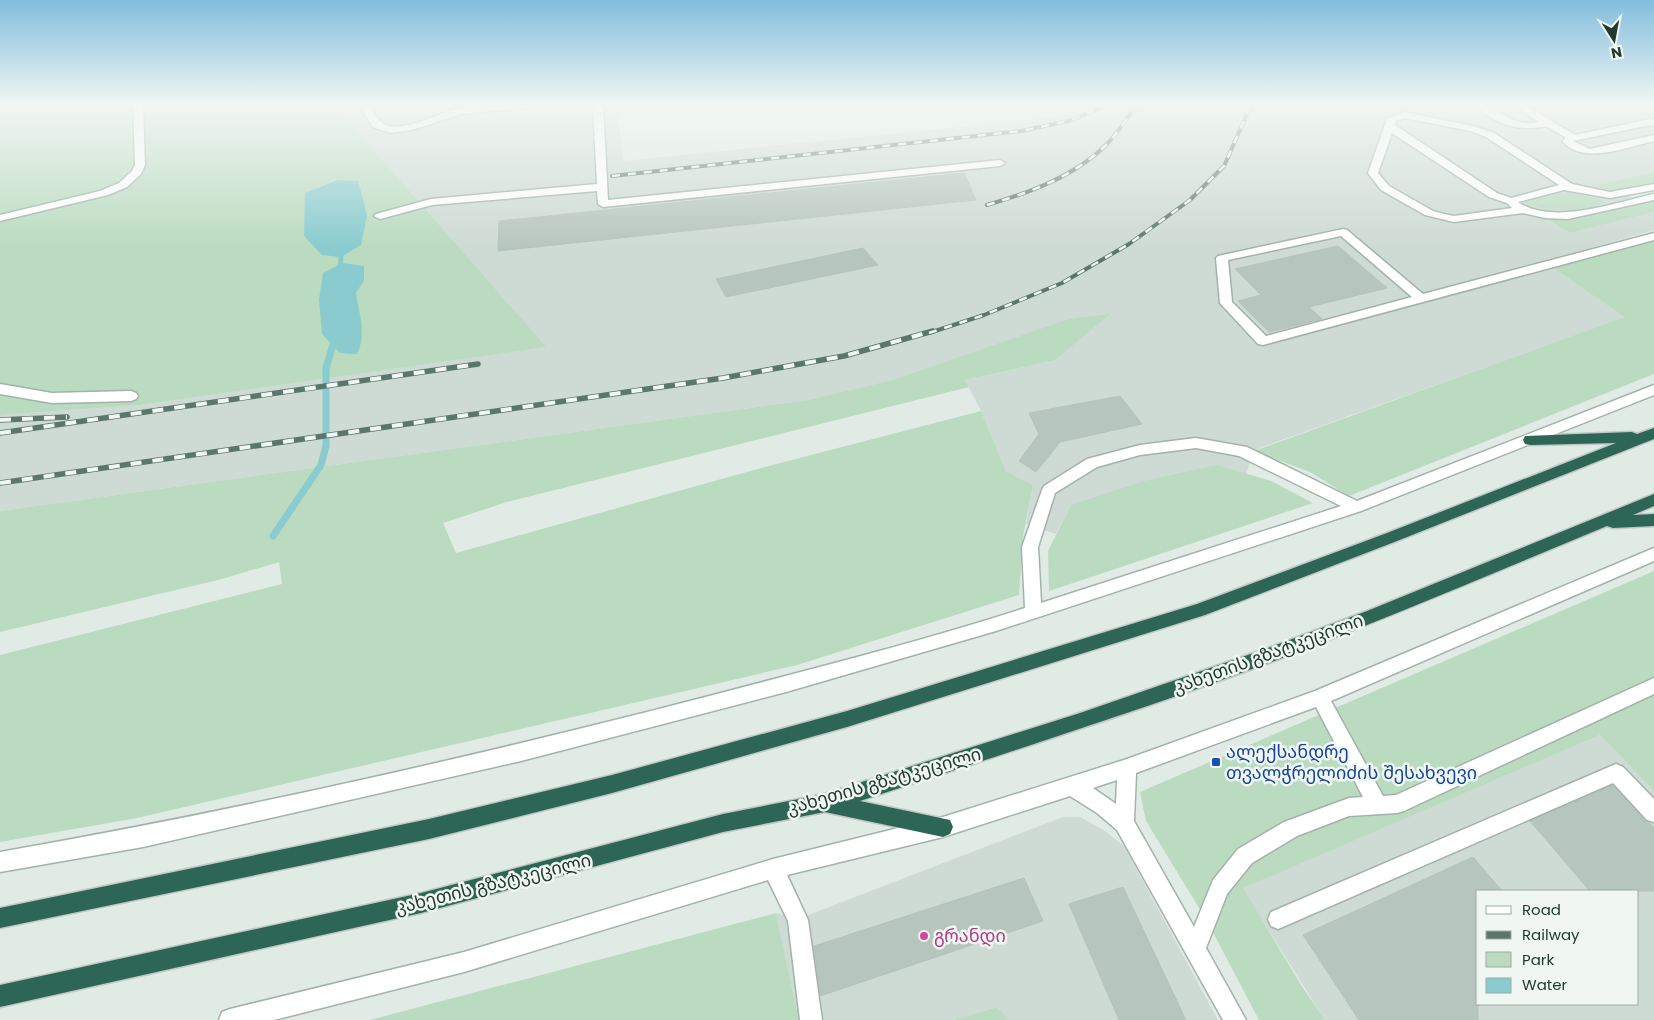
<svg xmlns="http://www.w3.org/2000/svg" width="1654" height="1020" font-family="Poppins,'Noto Sans Georgian',sans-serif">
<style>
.built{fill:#cedad4;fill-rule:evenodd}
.green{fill:#badbbf;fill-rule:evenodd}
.water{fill:#89cbce}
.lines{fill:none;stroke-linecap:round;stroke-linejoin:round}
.stream-far1{stroke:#89cbce;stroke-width:5}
.stream{stroke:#89cbce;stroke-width:7}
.building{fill:#b6c5be;stroke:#b3c4bb}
.minor-casing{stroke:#a3b2ab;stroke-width:3}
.highway-casing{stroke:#c1c8c5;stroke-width:3}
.minor{fill:#fff;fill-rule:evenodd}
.highway{fill:#2e6655;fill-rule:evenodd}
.rail-far1-casing{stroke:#5c766c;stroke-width:4}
.rail-casing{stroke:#5c766c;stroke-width:5.5}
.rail-far1{stroke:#f0f7f3;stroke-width:2.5;stroke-dasharray:8;stroke-linecap:butt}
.rail{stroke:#f0f7f3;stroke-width:4;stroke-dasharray:11;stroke-linecap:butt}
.transit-dot{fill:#1a4fb4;stroke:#f0f7f3;stroke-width:2}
.hotel-dot{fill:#d1479c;stroke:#f0f7f3;stroke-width:2}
.labels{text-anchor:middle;stroke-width:5;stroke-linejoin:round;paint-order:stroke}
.near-street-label{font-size:18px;fill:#213a31;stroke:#f0f7f3}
.near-transit-label{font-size:18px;fill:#164399;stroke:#f0f7f3;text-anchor:start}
.near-hotel-label{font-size:18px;fill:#b23c85;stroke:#f0f7f3;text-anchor:start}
</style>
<rect width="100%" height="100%" fill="#e0ebe5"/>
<g class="built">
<path d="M 334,105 L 617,105 L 623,161 L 1059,117 L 1082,105 L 1654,105 L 1654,172 L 1594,187 L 1605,191 L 1622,191 L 1640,203 L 1572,219 L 1548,220 L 1570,233 L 1654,212 L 1654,230 L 1544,261 L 1553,268 L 1626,317 L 1254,450 L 1246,474 L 1217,465 L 1071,505 L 1056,534 L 1026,524 L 1033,485 L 1006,471 L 981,411 L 965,380 L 1055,360 L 896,379 L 808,400 L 0,511 L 0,415 L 140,405 L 545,347 Z"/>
<path d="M 1600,735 L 1654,791 L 1654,1020 L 1325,1020 L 1242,888 ZM 1478,891 L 1638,891 L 1638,1004 L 1478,1004 Z"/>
<path d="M 1063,817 L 1080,817 L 1105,831 L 1124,846 L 1218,1020 L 1009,1020 L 997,1007 L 953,1020 L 799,1020 L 776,913 L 798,919 Z"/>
</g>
<g class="green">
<path d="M 0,105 L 334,105 L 546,347 L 140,405 L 0,415 ZM 323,273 L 364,281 L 356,293 L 362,334 Z"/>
<path d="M 1654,172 L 1654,184 L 1615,192 L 1594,186 Z"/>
<path d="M 1572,191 L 1606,202 C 1585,214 1550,211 1528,205 L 1524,202 Z"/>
<path d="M 1654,199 L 1654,212 L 1570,233 L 1547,219 L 1572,219 Z"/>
<path d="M 1654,241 L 1654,374 L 1349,496 L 1310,472 L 1254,451 L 1625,317 L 1553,268 Z"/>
<path d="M 1110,314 L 1055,360 L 965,380 L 969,387 L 507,502 L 443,523 L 456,553 L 761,468 L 981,411 L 1006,471 L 1033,485 L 1023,537 L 1019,595 L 797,665 L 137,818 L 0,842 L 0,655 L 282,584 L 279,562 L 222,579 L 0,632 L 0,511 L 808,400 L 896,379 L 1069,319 Z"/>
<path d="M 1217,465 L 1271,481 L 1313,503 L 1049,591 L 1048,551 L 1071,505 L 1144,481 Z"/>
<path d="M 1654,571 L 1654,791 L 1600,735 L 1243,888 L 1301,985 L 1325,1020 L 1259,1020 L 1207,921 L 1146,821 L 1140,792 Z"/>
<path d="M 776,913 L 799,1020 L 370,1020 Z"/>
<path d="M 997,1007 L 1009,1020 L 953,1020 Z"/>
</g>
<g class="water">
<path d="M 338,180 L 358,181 L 367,215 L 361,245 L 341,257 L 322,255 L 304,236 L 305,193 Z"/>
<path d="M 342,263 L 364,266 L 364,281 L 356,293 C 359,313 367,335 357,354 L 340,353 L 322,334 L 319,299 L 323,273 Z"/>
</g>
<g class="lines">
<path class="stream-far1" d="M 340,270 L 341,257"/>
<path class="stream" d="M 273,536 L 321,465 L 326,446 L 326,368 L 335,338"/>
</g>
<g class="building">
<path d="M 964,173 L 976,200 L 498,251 L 499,221 Z"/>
<path d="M 1338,246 L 1387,288 L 1309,307 L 1322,319 L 1269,332 L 1238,301 L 1261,295 L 1235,269 Z"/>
<path d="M 863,248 L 878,265 L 726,297 L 716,279 Z"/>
<path d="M 1120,396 L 1142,424 L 1060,442 L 1036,472 L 1019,461 L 1039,434 L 1029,413 Z"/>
<path d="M 1613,785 L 1646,821 L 1654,827 L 1654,891 L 1590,891 L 1530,821 Z"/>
<path d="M 1473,857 L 1502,891 L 1478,891 L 1478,1020 L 1359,1020 L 1303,935 Z"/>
<path d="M 1024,878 L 1043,921 L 820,996 L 814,946 Z"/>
<path d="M 1123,887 L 1186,1020 L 1119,1020 L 1069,904 Z"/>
</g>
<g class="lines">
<g class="minor-casing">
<g id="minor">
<path d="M 133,105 L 143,105 L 145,165 L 141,174 L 127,187 L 108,195 L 0,221 L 0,215 L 100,191 L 119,183 L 132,171 L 135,165 Z"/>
<path d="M 359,105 L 369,105 C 375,114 379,124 390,126 C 408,130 439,113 458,109 C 481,103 508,105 532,105 L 527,108 L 461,114 L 412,130 L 390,133 L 373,127 Z"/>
<path d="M 593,105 L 603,105 L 608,200 L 1000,160 L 1005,163 L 1000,166 L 603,207 L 598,204 L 597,191 L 432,205 L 380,219 L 374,216 L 376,214 L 431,199 L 597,184 Z"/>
<path d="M 1475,105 C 1501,105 1508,128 1539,122 L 1513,105 L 1525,105 L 1575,135 L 1650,119 L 1654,120 L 1654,126 L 1650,125 L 1573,141 L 1590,149 L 1654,135 L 1654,141 C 1628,147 1584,165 1563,142 L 1565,137 L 1546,126 C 1521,132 1494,125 1475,105 Z"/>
<path d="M 1405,112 L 1473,126 L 1494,133 L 1572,184 L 1610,192 L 1654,184 L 1654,190 L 1610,198 L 1564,190 L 1518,202 C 1553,226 1616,202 1654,194 L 1654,200 L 1568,219 L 1545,218 L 1523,213 L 1454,222 L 1425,215 L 1381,190 L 1368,173 L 1387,119 ZM 1405,118 L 1470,131 L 1486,137 L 1559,185 L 1511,198 L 1497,193 L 1395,125 L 1396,121 ZM 1392,133 L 1489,197 L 1507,203 L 1512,208 L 1454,216 L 1444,214 L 1433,211 L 1389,186 L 1378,173 Z"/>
<path d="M 1343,229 L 1347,230 L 1423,294 L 1654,233 L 1654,240 L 1263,345 L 1258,344 L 1220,303 L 1216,258 L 1218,256 ZM 1341,236 L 1412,297 L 1266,336 L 1232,302 L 1228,260 Z"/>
<path d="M 0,384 L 52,393 L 131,391 L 136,393 L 138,396 L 136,399 L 131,401 L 52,403 L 0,394 Z"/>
<path d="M 1654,385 L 1654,395 L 1361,511 L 996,631 L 786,692 L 521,761 L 143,847 L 0,872 L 0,852 C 217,814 433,766 647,712 C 773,679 900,648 1025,608 L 1022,547 L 1042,490 L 1044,486 L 1087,459 L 1140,445 L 1196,438 L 1247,447 L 1357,501 ZM 1196,448 L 1239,456 L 1341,506 L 1041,603 L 1038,547 L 1055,493 L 1097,467 L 1140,455 Z"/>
<path d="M 1654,548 L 1654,561 L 1331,701 L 1383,796 L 1396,795 L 1654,678 L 1654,694 L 1404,811 L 1397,813 L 1349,816 L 1297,836 L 1252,863 L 1227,894 L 1206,948 L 1246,1020 L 1223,1020 L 1117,830 L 1097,813 L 1070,796 L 943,837 L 787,875 L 808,920 L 822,1020 L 800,1020 L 788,921 L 768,880 L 464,972 L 274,1020 L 219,1020 L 222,1012 L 230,1009 L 464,952 L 773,859 L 943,817 L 1127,759 L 1315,691 ZM 1316,707 L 1363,797 L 1349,798 L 1284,822 L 1238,849 L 1213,880 L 1194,927 L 1134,821 L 1136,773 ZM 1117,780 L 1116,804 L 1093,788 Z"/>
<path d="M 1616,764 L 1623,767 L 1654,799 L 1654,822 L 1647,820 L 1613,783 L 1285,926 L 1278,929 L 1271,926 L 1268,919 L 1271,912 Z"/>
</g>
</g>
<g class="highway-casing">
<g id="highway">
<path d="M 1654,428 L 1654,439 L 1397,541 L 1205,615 L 847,727 L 612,793 L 429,839 L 0,928 L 0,908 L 429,819 L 612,775 L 847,711 L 1197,604 L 1387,533 L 1616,443 L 1530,445 L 1525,444 L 1523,440 L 1525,436 L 1632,432 L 1637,434 Z"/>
<path d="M 1654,494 L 1654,506 L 1633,515 L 1654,514 L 1654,526 L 1613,528 L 1607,526 C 1498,571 1388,618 1277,660 C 1140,711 999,755 860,801 L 950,820 L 953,827 L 950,834 L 943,837 L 825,812 L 723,832 L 421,913 L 0,1007 L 0,985 L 421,893 L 723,814 L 824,794 L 1080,713 L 1268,648 L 1367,611 Z"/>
</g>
</g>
<use href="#minor" class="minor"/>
<use href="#highway" class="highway"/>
<g class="rail-far1-casing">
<g id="rail-far1">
<path d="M 612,176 L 1021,131 L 1072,120 L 1107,105"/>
<path d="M 987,205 C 1029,193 1075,176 1106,145 C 1118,133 1127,118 1137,105"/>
<path d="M 929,333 L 984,315 L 1062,283 L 1129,244 L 1190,200 L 1224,166 L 1251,105"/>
</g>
</g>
<g class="rail-casing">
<g id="rail">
<path d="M 0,420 L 67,417"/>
<path d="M 0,433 L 478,364"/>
<path d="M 0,483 L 723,378 L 844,356 L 933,331"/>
</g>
</g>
<use href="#rail-far1" class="rail-far1"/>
<use href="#rail" class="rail"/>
</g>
<linearGradient id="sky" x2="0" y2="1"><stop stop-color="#82bdde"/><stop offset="0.42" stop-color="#f1f6f3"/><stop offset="1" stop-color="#f1f6f3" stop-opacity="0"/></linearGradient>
<rect width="1654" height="248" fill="url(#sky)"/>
<rect class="transit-dot" x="1211" y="757" width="10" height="10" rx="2.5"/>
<circle class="hotel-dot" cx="924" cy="936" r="5"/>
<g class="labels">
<g class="near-street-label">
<text transform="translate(1268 654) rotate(-20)" y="6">კახეთის გზატკეცილი</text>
<text transform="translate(884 781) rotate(-16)" y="6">კახეთის გზატკეცილი</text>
<text transform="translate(493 884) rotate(-14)" y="6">კახეთის გზატკეცილი</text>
</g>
<g class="near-transit-label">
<text x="1226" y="758">ალექსანდრე<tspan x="1226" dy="21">თვალჭრელიძის შესახვევი</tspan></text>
</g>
<g class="near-hotel-label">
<text x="934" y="942">გრანდი</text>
</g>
</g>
<rect x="1476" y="890" width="162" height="115" fill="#f0f7f3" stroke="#9daba5"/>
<rect x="1486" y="906" width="25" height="8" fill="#ffffff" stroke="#9daba5"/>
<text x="1522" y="915" font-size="15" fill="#213a31">Road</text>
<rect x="1486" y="931" width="25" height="8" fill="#5c766c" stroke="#9daba5"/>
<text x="1522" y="940" font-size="15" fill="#213a31">Railway</text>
<rect x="1486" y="952" width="25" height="15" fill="#badbbf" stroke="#9daba5"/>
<text x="1522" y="965" font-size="15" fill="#213a31">Park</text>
<rect x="1486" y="978" width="25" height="15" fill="#89cbce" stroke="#9daba5"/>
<text x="1522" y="990" font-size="15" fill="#213a31">Water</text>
<g transform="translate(1614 40) rotate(169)" stroke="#f0f7f3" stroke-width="4" paint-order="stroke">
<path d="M0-4L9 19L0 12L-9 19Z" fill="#213a31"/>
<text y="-8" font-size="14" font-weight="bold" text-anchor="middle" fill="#213a31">N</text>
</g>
</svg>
